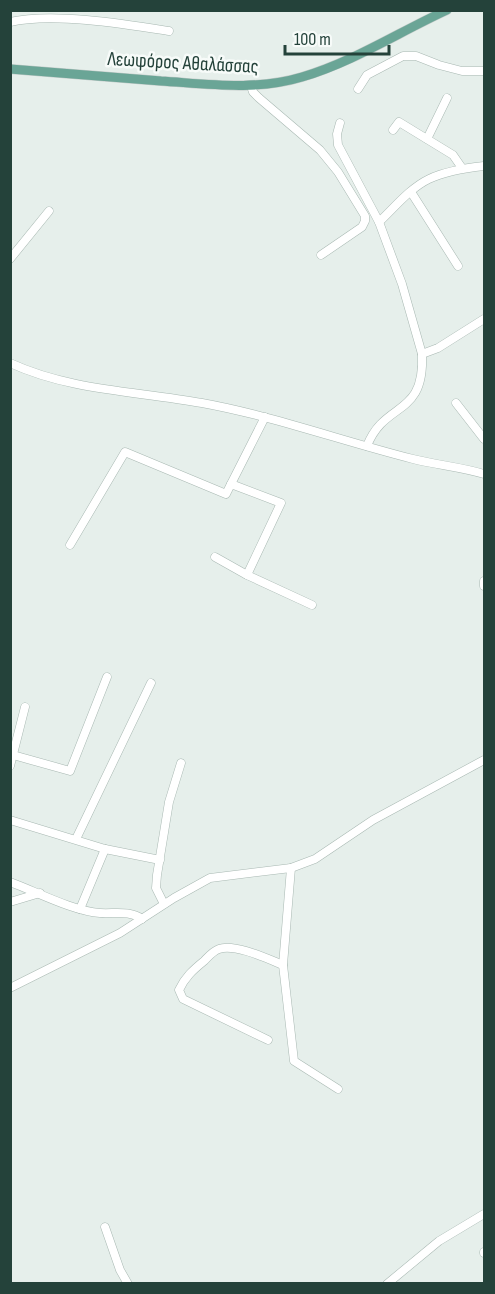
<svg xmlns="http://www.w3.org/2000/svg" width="495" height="1294" font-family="'Sofia Sans Condensed',sans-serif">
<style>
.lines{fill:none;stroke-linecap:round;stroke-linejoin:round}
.minor-casing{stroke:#a8b8b2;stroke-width:9}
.major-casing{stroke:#c2cac8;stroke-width:10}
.minor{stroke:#fff;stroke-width:8}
.major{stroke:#6aa596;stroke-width:9}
.labels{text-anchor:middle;stroke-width:5;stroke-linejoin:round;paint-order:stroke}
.street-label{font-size:20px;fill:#24423a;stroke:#f7fbf9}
</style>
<rect width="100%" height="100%" fill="#e6efeb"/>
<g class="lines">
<g class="minor-casing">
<g id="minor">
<path d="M 10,22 C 53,12 125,24 169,31"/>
<path d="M 251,86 L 253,92 L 259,98 L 320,150 L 338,172 L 365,216 L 365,221 L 362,227 L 321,255"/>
<path d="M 358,89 L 367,75 L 403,56 L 416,56 L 439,65 L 462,71 L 484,71"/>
<path d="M 340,123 L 337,134 L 338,145 L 379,222 L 402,284 L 422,354 L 438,348 L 484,319"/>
<path d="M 393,130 L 399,122 L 453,155 L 462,168"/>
<path d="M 427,139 L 447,98"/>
<path d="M 411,192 L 458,266"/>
<path d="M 379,222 C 394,208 410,188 429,179 C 446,171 466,168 484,166"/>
<path d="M 10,259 L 49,211"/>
<path d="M 10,363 C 71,391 137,391 202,403 C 273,416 342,441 413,459 C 437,465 461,467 484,474"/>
<path d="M 456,403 L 484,439"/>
<path d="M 367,446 C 385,400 425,418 422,354"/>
<path d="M 231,484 L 265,417"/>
<path d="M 70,545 L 125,452 L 226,494 L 231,484 L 281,503 L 247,575"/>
<path d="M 215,557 L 247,575 L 312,605"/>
<path d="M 484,581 L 484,586"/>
<path d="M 13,755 L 70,771 L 107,677"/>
<path d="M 10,766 L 25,707"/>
<path d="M 10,820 L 105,849 L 160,860"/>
<path d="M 76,839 L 151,683"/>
<path d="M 291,868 L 283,965 L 294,1061 L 338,1089"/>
<path d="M 10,882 C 37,892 73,911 100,913 C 114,914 130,910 142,919"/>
<path d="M 10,902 L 40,893"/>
<path d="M 164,904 L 156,888 L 157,875 L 169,802 L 181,763"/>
<path d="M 80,909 L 105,849"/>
<path d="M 10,988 L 120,933 L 174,898 L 210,878 L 291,868 L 315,859 L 373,820 L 484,760"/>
<path d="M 268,1040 L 183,999 L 179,990 C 185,977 193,970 204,961 C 208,957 213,951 219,949 C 234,943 268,959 283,965"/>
<path d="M 105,1227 L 120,1270 L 128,1284"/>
<path d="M 484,1252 L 484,1253"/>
<path d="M 387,1284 L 439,1241 L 484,1214"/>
</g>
</g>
<g class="major-casing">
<path id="major" d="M 10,69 C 61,73 111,77 161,81 C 208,84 256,91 302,77 C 353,62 399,32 447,10"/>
</g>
<use href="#minor" class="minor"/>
<use href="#major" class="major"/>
</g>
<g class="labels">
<g class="street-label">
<text transform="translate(183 62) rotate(3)" y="7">Λεωφόρος Αθαλάσσας</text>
</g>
</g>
<rect width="495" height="1294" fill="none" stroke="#24423a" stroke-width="24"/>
<path d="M285 45v9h104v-9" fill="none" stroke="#24423a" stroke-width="3"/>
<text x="294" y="45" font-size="18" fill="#24423a" stroke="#f7fbf9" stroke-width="4.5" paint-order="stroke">100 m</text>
</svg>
